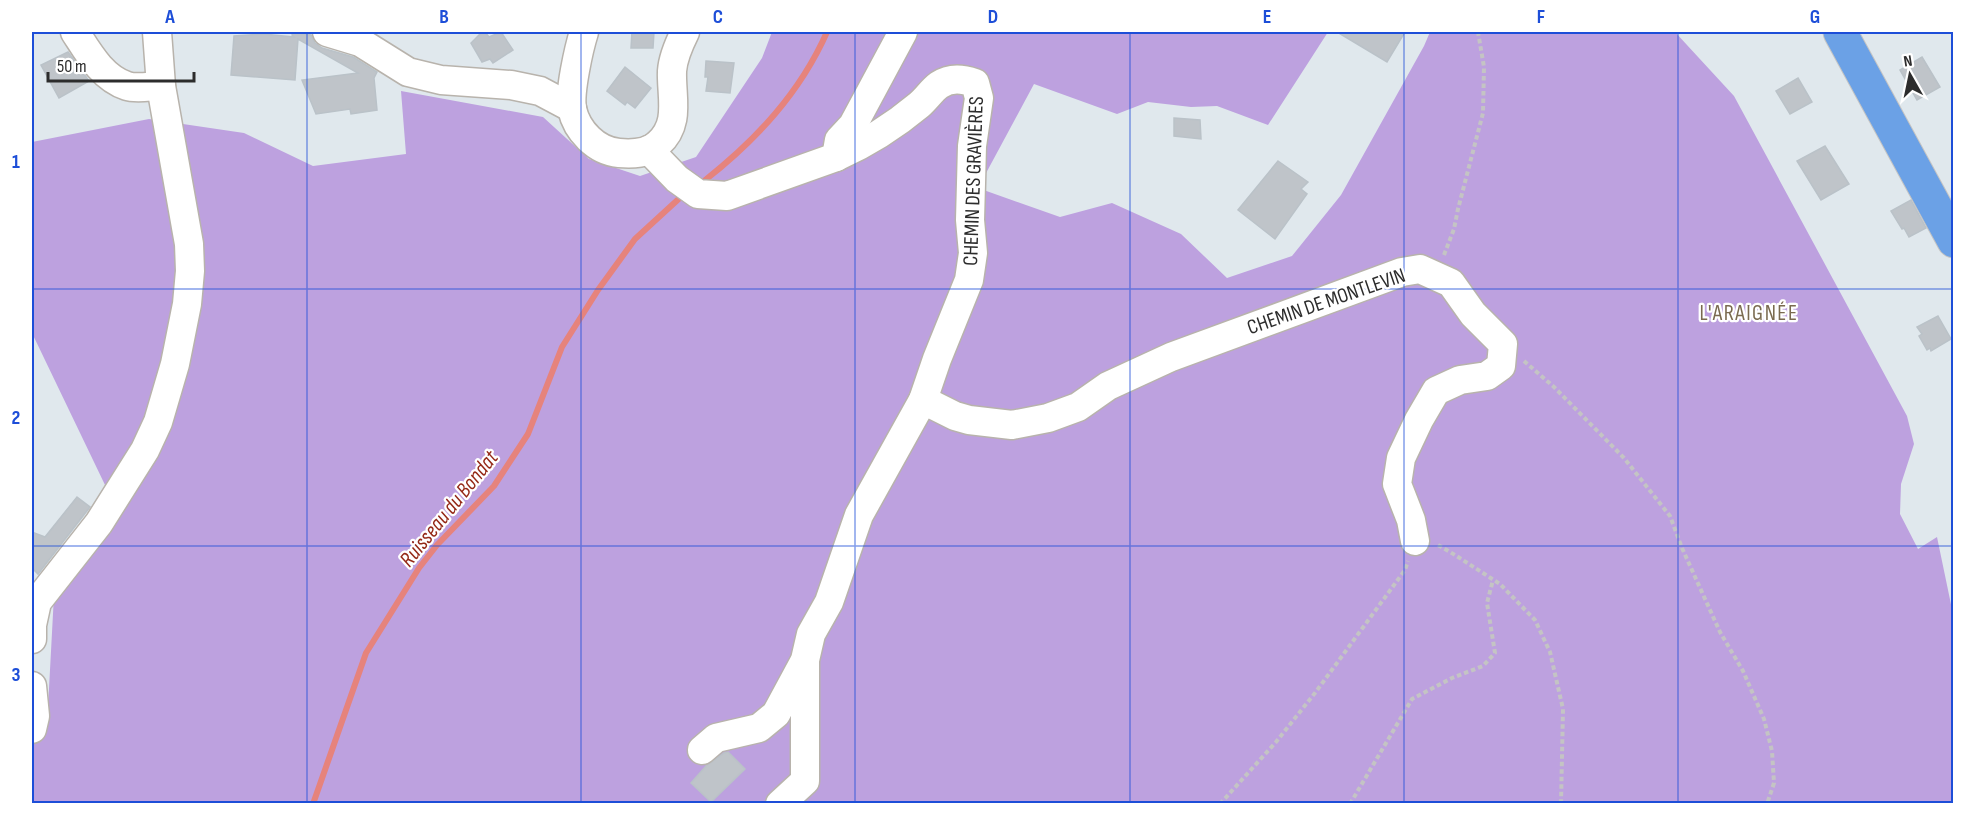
<svg xmlns="http://www.w3.org/2000/svg" width="1985" height="835" font-family="'Sofia Sans Condensed',sans-serif">
<style>
.green{fill:#bda1df}
.lines{fill:none;stroke-linecap:round;stroke-linejoin:round}
.stream{stroke:#e6837c;stroke-width:6}
.building{fill:#bfc4c9;stroke:#bac2c8;stroke-width:1.5}
.minor-casing{stroke:#b8b3ac;stroke-width:31}
.major-casing{stroke:#c4c4c4;stroke-width:35}
.path{stroke:#c4c4c4;stroke-width:4;stroke-dasharray:4.5 3;stroke-linecap:butt}
.minor{stroke:#fff;stroke-width:28}
.major{stroke:#6ba1e6;stroke-width:33}
.grid{fill:none;stroke:#1d4ed8;stroke-width:1.5;stroke-opacity:0.55}
.labels{text-anchor:middle;stroke-width:4.5;stroke-linejoin:round;paint-order:stroke}
.street-label{font-size:21px;fill:#2c2c2c;stroke:#fff}
.neighbourhood-label{font-size:22px;letter-spacing:1.5px;fill:#7a6a50;stroke:#fff}
.water-label{font-size:22px;font-style:italic;fill:#952a18;stroke:#fff}
.neatline{fill:none;stroke:#1d4ed8;stroke-width:2}
.grid-label{font-size:20px;text-anchor:middle;font-weight:bold;fill:#1d4ed8}
</style>
<rect width="100%" height="100%" fill="#e0e8ed"/>
<path class="green" d="M 772,32 L 1328,32 L 1268,125 L 1217,106 L 1191,107 L 1148,102 L 1117,114 L 1034,84 L 978,188 L 1060,217 L 1112,203 L 1181,234 L 1227,278 L 1292,256 L 1341,195 L 1424,46 L 1430,32 L 1675,32 L 1734,96 L 1907,416 L 1914,444 L 1901,484 L 1900,514 L 1918,549 L 1937,537 L 1953,614 L 1953,803 L 32,803 L 32,736 L 47,726 L 54,595 L 118,512 L 32,333 L 32,142 L 149,119 L 244,133 L 313,166 L 406,154 L 401,91 L 543,117 L 589,159 L 640,176 L 696,157 L 762,58 Z"/>
<g class="lines">
<g class="stream">
<path d="M 704,181 C 756,140 800,93 827,32"/>
<path d="M 313,804 L 366,653 L 419,568 L 437,545 L 494,486 L 528,434 L 562,347 L 598,290 L 635,239 L 683,195"/>
</g>
</g>
<g class="building">
<path d="M 293,32 L 311,35 L 315,43 L 322,48 L 353,57 L 377,72 L 374,78 L 377,110 L 351,114 L 350,109 L 316,114 L 302,80 L 358,73 L 298,39 L 295,80 L 231,75 L 234,36 L 263,34 L 294,37 L 292,35 Z"/>
<path d="M 482,32 L 485,32 L 489,37 L 501,32 L 513,50 L 493,63 L 490,59 L 482,62 L 471,43 Z"/>
<path d="M 632,32 L 654,32 L 653,48 L 631,48 Z"/>
<path d="M 1337,32 L 1405,32 L 1387,62 Z"/>
<path d="M 68,52 L 89,81 L 59,98 L 41,65 Z"/>
<path d="M 1922,57 L 1940,87 L 1917,100 L 1900,70 Z"/>
<path d="M 706,61 L 734,63 L 730,93 L 706,91 L 708,77 L 705,77 Z"/>
<path d="M 625,67 L 651,88 L 635,108 L 627,102 L 625,105 L 607,91 Z"/>
<path d="M 1798,78 L 1812,102 L 1790,114 L 1776,91 Z"/>
<path d="M 1174,118 L 1200,120 L 1201,139 L 1174,136 Z"/>
<path d="M 1825,146 L 1849,184 L 1821,200 L 1797,161 Z"/>
<path d="M 1278,161 L 1308,182 L 1301,189 L 1307,194 L 1275,239 L 1238,210 Z"/>
<path d="M 1911,200 L 1926,228 L 1909,237 L 1904,228 L 1902,229 L 1891,211 Z"/>
<path d="M 1938,316 L 1951,339 L 1931,351 L 1930,348 L 1927,350 L 1919,336 L 1922,334 L 1917,327 Z"/>
<path d="M 77,497 L 90,507 L 38,574 L 32,568 L 32,532 L 45,537 Z"/>
<path d="M 728,752 L 745,769 L 711,802 L 691,783 L 706,766 L 724,753 Z"/>
</g>
<g class="lines">
<g class="minor-casing">
<g id="minor">
<path d="M 75,32 C 88,52 102,78 127,86 C 136,89 151,86 161,86"/>
<path d="M 327,32 L 360,42 L 408,72 L 441,80 L 511,85 L 540,91 L 572,108"/>
<path d="M 584,32 C 579,48 569,92 572,109 C 577,131 596,151 619,153 C 632,154 648,154 658,144 C 681,124 671,97 672,71 C 673,57 679,44 685,32"/>
<path d="M 649,150 L 677,179 L 698,194 L 727,196 L 836,157 L 839,140 L 853,125 L 903,32"/>
<path d="M 923,400 L 955,416 L 969,420 L 1012,425 L 1048,418 L 1078,407 L 1108,386 L 1171,357 L 1402,272 L 1420,269 L 1451,283 L 1473,314 L 1503,344 L 1501,366 L 1487,376 L 1460,380 L 1436,391 L 1419,420 L 1401,458 L 1397,484 L 1411,520 L 1415,541"/>
<path d="M 32,639 L 32,625 L 37,602 L 99,523 L 145,450 L 158,422 L 175,364 L 187,304 L 190,271 L 189,244 L 161,86 L 157,32"/>
<path d="M 32,686 L 35,716 L 32,729"/>
<path d="M 702,750 L 716,738 L 759,728 L 776,714 L 803,664"/>
<path d="M 780,804 L 805,781 L 805,660 L 811,634 L 829,602 L 859,515 L 923,400 L 937,359 L 969,280 L 973,253 L 970,220 L 972,146 L 979,98 L 975,83 C 963,79 951,77 939,85 C 932,90 926,99 919,105 C 894,126 867,143 836,157"/>
</g>
</g>
<g class="major-casing">
<path id="major" d="M 1840,32 L 1954,241"/>
</g>
<g class="path">
<path d="M 1444,255 L 1454,229 L 1458,209 L 1483,113 L 1484,67 L 1478,32"/>
<path d="M 1524,361 L 1554,387 L 1624,458 L 1670,516 L 1682,548 L 1720,632 L 1743,671 L 1764,719 L 1772,751 L 1774,783 L 1767,804"/>
<path d="M 1438,545 L 1455,555 L 1500,584 L 1535,620 L 1550,652 L 1563,709 L 1561,804"/>
<path d="M 1220,804 L 1276,742 L 1315,693 L 1405,570 L 1408,561"/>
<path d="M 1350,804 L 1412,699 L 1452,678 L 1483,666 L 1495,653 L 1487,603 L 1493,580"/>
</g>
<use href="#minor" class="minor"/>
<use href="#major" class="major"/>
</g>
<path class="grid" d="M 307,32 L 307,804M 581,32 L 581,804M 855,32 L 855,804M 1130,32 L 1130,804M 1404,32 L 1404,804M 1678,32 L 1678,804M 32,289 L 1954,289M 32,546 L 1954,546"/>
<g class="labels">
<g class="street-label">
<text transform="translate(973 181) rotate(-88)" y="7">CHEMIN DES GRAVIÈRES</text>
<text transform="translate(1326 301) rotate(-19)" y="7">CHEMIN DE MONTLEVIN</text>
</g>
<g class="neighbourhood-label">
<text x="1749" y="320">L'ARAIGNÉE</text>
</g>
<g class="water-label">
<text transform="translate(448 508) rotate(-51)" y="8">Ruisseau du Bondat</text>
</g>
</g>
<rect width="1985" height="835" fill="none" stroke="#ffffff" stroke-width="66"/>
<g transform="translate(1910 75) rotate(351)" stroke="#ffffff" stroke-width="4.5" paint-order="stroke">
<path d="M0-4.5L10 22L0 15L-10 22Z" fill="#2c2c2c"/>
<text y="-9" font-size="16" font-weight="bold" text-anchor="middle" fill="#2c2c2c">N</text>
</g>
<path d="M48 72v9h146v-9" fill="none" stroke="#2c2c2c" stroke-width="3"/>
<text x="57" y="72" font-size="18" fill="#2c2c2c" stroke="#ffffff" stroke-width="4.5" paint-order="stroke">50 m</text>
<rect x="33" y="33" width="1919" height="769" class="neatline"/>
<g class="grid-label">
<text x="170" y="23">A</text>
<text x="444" y="23">B</text>
<text x="718" y="23">C</text>
<text x="993" y="23">D</text>
<text x="1267" y="23">E</text>
<text x="1541" y="23">F</text>
<text x="1815" y="23">G</text>
<text x="16" y="168">1</text>
<text x="16" y="424">2</text>
<text x="16" y="681">3</text>
</g>
</svg>
